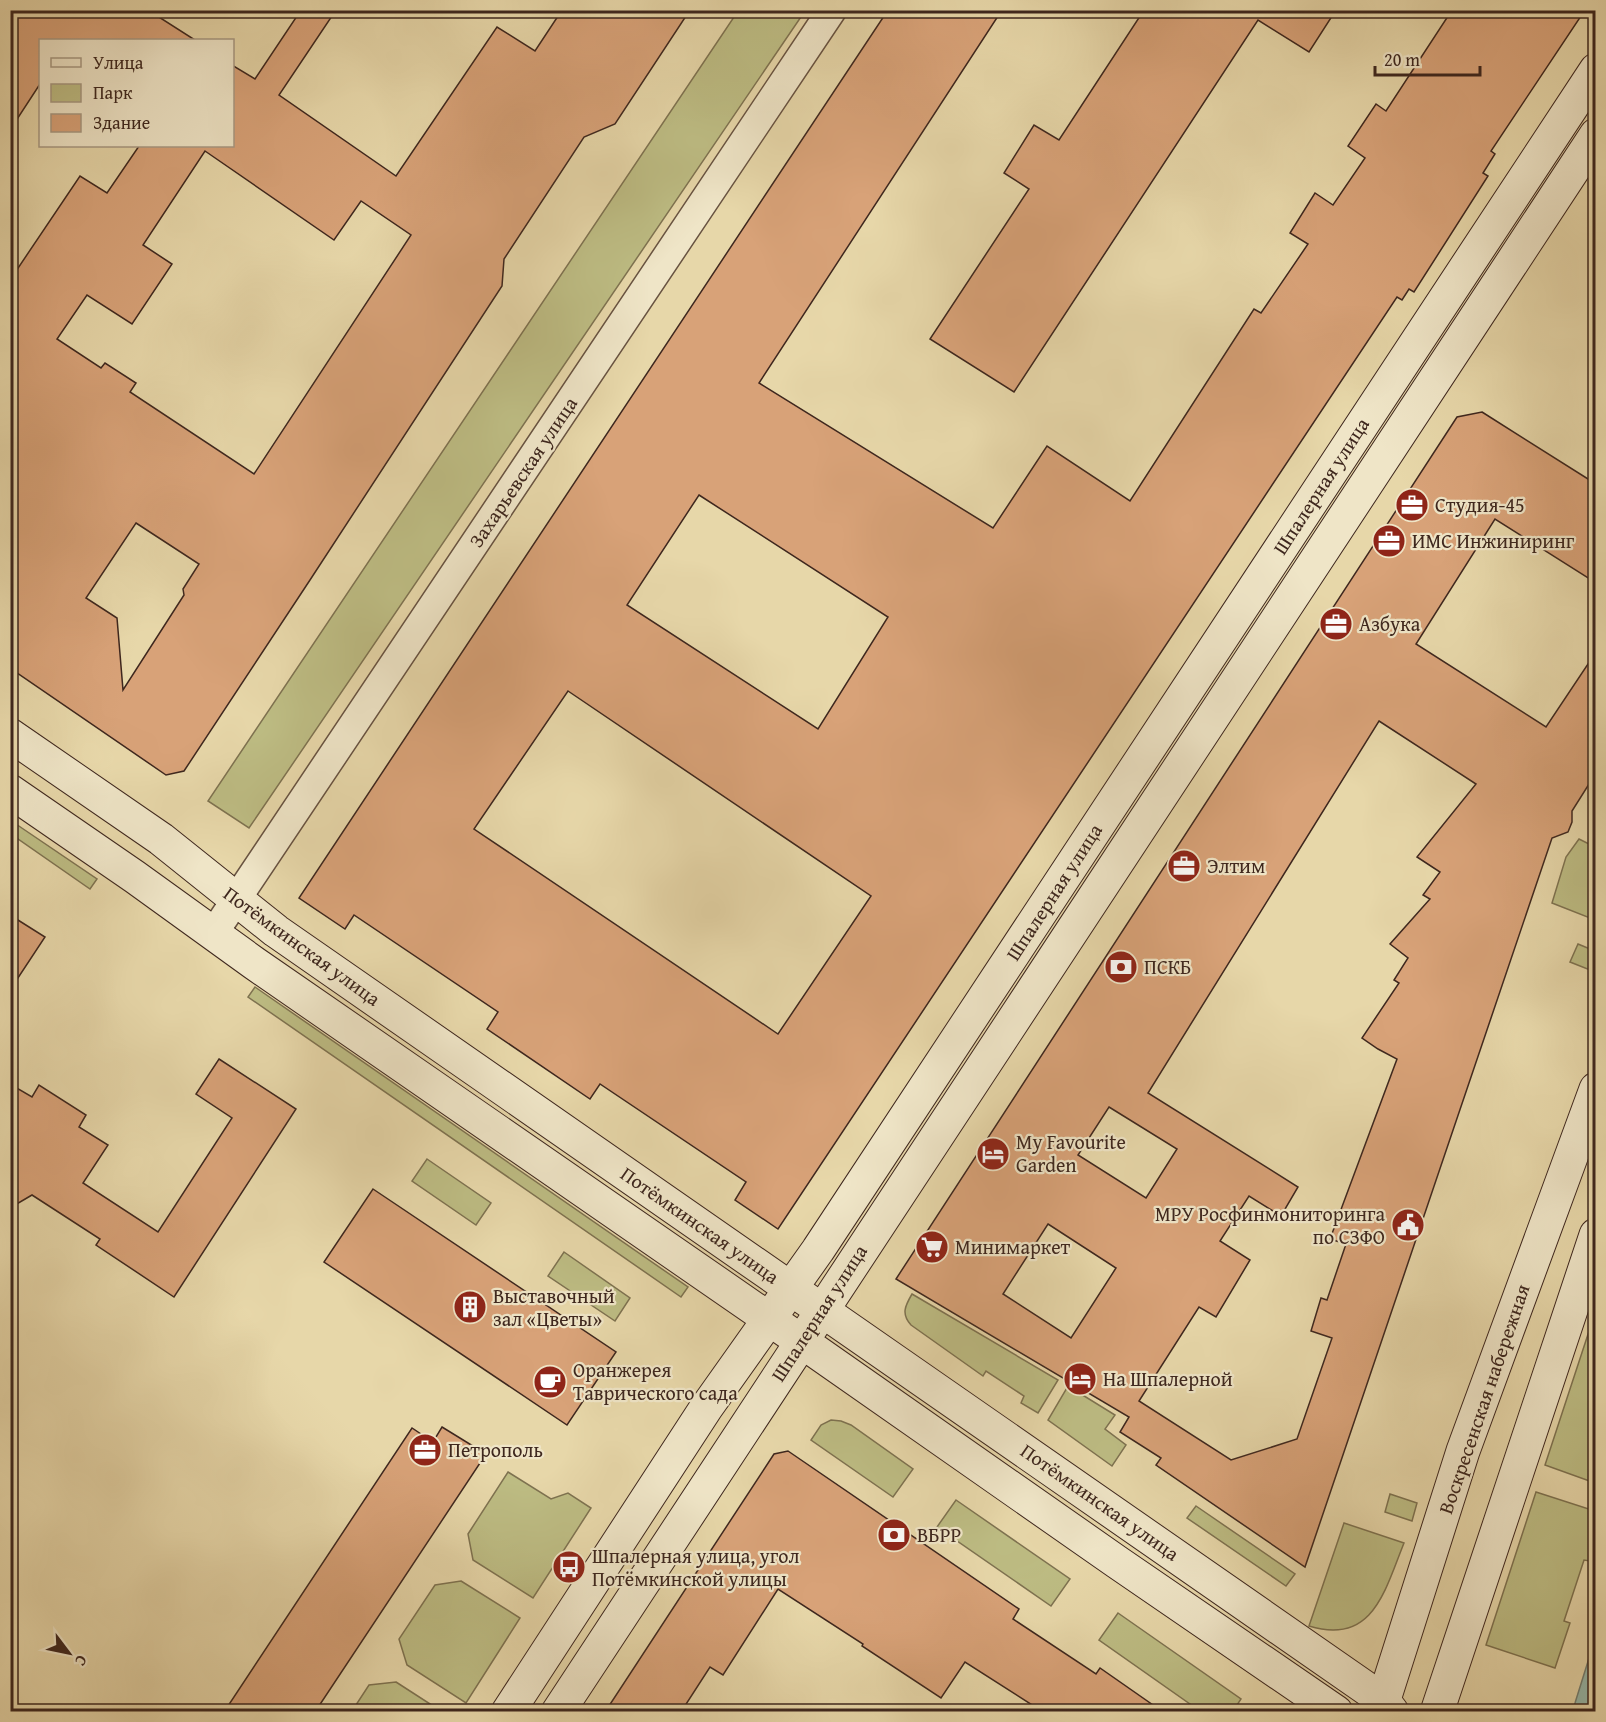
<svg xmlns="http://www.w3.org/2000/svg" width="1606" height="1722" font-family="'Gentium Book Plus',serif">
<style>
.green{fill:#bdbc83;stroke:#7e7250;stroke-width:1.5}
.water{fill:#97b9ab;stroke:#737f73;stroke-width:1.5}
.building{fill:#d8a278;stroke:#3e271e;stroke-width:1.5;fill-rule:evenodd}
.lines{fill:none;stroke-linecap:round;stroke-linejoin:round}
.street-casing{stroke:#685341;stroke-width:31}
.secondary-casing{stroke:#3e271e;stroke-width:35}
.street{stroke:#efe5c7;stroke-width:28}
.secondary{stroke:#efe5c7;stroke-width:33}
.labels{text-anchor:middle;stroke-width:4.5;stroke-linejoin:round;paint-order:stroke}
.street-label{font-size:20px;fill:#3e271e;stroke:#efe5c7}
.poi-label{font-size:20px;fill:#3e271e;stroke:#efe5c7;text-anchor:start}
</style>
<rect width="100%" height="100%" fill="#e7d7a9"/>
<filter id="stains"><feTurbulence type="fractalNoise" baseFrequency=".00333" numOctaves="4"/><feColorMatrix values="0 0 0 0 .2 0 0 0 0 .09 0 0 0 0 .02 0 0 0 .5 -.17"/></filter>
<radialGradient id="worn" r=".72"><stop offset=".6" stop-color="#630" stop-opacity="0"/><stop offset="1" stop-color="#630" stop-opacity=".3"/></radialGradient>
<g class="green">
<path d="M 738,11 L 805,11 L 249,828 L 208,801 Z"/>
<path d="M 10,820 L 97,879 L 90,889 L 11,834 Z"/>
<path d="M 1579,839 L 1595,847 L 1595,920 L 1552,903 L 1566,857 Z"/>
<path d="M 1578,944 L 1595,951 L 1595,972 L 1570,962 Z"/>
<path d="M 255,987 L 688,1287 L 681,1297 L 248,997 Z"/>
<path d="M 427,1159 L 491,1203 L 476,1225 L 412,1181 Z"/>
<path d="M 564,1252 L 630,1298 L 615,1321 L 548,1276 Z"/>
<path d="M 912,1294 L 1058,1380 L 1038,1413 L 1021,1403 L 1024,1396 L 986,1371 L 983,1376 L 911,1325 C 901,1314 905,1306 912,1294 Z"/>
<path d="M 1595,1313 L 1596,1483 L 1595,1483 L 1545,1465 Z"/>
<path d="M 1068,1386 L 1115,1415 L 1105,1429 L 1126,1445 L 1112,1466 L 1048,1420 Z"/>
<path d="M 831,1420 L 841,1421 L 851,1425 L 913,1469 L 893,1497 L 811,1440 L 821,1425 Z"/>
<path d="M 508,1472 L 551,1499 L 568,1493 L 591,1508 L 533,1598 L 473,1560 L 468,1534 Z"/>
<path d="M 1536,1492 L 1595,1511 L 1595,1544 L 1590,1561 L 1584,1560 L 1564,1621 L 1570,1623 L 1555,1668 L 1486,1645 Z"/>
<path d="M 1390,1494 L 1417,1503 L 1412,1521 L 1385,1512 Z"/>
<path d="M 956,1500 L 1070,1579 L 1051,1606 L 937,1527 Z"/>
<path d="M 1196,1506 L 1295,1574 L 1286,1586 L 1187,1518 Z"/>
<path d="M 1344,1523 L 1404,1543 C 1385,1590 1373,1646 1309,1626 Z"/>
<path d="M 461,1581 L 520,1618 L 466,1703 L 407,1665 L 399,1639 L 435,1585 Z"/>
<path d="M 1118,1613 L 1241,1699 L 1233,1711 L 1200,1711 L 1099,1640 Z"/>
<path d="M 396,1682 L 441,1711 L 352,1711 L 369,1685 Z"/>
</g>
<path class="water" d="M 1595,1639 L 1595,1711 L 1572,1711 L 1575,1703 Z"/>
<g class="building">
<path d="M 10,10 L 148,10 L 195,40 L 40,40 L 40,84 L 10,130 Z"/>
<path d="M 301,10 L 336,10 L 279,95 L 396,176 L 497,27 L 535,51 L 562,10 L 690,10 L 615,124 L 584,137 L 504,259 L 502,286 L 310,580 L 184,771 L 166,775 L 10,668 L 10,280 L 80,176 L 107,193 L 139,146 L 232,146 L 232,65 L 255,79 ZM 205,151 L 334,240 L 361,201 L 411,235 L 254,474 L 130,392 L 136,383 L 105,363 L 101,368 L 57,339 L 87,295 L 132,324 L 172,264 L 143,245 ZM 136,523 L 199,564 L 183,589 L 184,595 L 123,690 L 117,618 L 86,598 Z"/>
<path d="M 888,10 L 1002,10 L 759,383 L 993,528 L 1047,446 L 1130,501 L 1254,309 L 1261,313 L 1308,244 L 1290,233 L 1315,193 L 1333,205 L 1365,158 L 1348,146 L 1376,104 L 1386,111 L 1452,10 L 1585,10 L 1491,151 L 1495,154 L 1483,173 L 1488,176 L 1414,292 L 1409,289 L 1402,300 L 1397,297 L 778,1229 L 735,1200 L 746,1182 L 600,1084 L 590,1099 L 487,1029 L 498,1012 L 354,915 L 345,929 L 299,898 ZM 699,495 L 888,617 L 818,729 L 627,605 ZM 568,691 L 871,896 L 778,1034 L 474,829 Z"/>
<path d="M 1144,10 L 1336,10 L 1309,52 L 1258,20 L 1014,392 L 930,339 L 1029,189 L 1004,173 L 1034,125 L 1059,140 Z"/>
<path d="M 1482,412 L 1596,484 L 1596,583 L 1495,519 L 1416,644 L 1546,727 L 1596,652 L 1596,773 L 1572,811 L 1572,822 L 1568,832 L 1552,838 L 1305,1567 L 1156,1465 L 1161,1458 L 1120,1432 L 1129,1417 L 896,1279 L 1457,417 ZM 1379,721 L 1476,784 L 1417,857 L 1440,872 L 1423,895 L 1430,899 L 1390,944 L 1408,958 L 1394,980 L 1399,983 L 1362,1038 L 1378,1049 L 1397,1059 L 1330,1239 L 1346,1244 L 1327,1300 L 1321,1298 L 1311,1331 L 1332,1338 L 1297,1439 L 1231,1460 L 1139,1401 L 1199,1307 L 1216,1317 L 1250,1260 L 1220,1241 L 1249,1196 L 1281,1216 L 1298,1187 L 1148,1093 ZM 1109,1107 L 1177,1149 L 1146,1198 L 1078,1155 ZM 1048,1224 L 1116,1268 L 1071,1338 L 1003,1294 Z"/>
<path d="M 10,915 L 45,937 L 10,990 Z"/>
<path d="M 219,1059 L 296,1109 L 174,1297 L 96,1245 L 100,1239 L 32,1195 L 10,1208 L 10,1084 L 32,1097 L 39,1085 L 86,1115 L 79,1127 L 108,1145 L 83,1183 L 158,1232 L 232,1118 L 196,1094 Z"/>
<path d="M 373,1189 L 616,1352 L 567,1425 L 324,1262 Z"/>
<path d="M 442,1427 L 486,1454 L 315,1712 L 224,1712 L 412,1428 L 433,1442 Z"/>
<path d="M 788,1451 L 1019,1609 L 1013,1619 L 1096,1674 L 1100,1668 L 1163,1712 L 1043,1712 L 965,1662 L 941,1698 L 862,1646 L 863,1644 L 778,1589 L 723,1675 L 710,1667 L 681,1712 L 605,1712 L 774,1454 Z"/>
</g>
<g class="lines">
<g class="street-casing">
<path id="street" d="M 213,934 L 832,10"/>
</g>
<g class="secondary-casing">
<g id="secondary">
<path d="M 10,735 L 161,839 L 276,931 L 1383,1700 L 1392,1712"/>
<path d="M 10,791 L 135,877 L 254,963 L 801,1341 L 1117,1562 L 1336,1712"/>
<path d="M 508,1712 L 706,1408 L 818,1250 L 1596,70"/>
<path d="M 558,1712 L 1596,135"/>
<path d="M 1380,1712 L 1463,1451 L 1596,1089"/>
<path d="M 1437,1712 L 1596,1235"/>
</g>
</g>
<use href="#street" class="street"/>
<use href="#secondary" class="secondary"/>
</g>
<defs>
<g id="office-disc" transform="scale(1.725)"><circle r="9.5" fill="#8f2418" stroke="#efe5c7"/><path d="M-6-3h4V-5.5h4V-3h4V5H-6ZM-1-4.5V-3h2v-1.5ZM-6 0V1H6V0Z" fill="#fff"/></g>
<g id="bank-disc" transform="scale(1.725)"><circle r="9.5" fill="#8f2418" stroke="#efe5c7"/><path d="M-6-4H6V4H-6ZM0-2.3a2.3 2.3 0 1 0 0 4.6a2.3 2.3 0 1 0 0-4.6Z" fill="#fff"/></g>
<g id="hotel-disc" transform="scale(1.725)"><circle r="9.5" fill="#8f2418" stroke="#efe5c7"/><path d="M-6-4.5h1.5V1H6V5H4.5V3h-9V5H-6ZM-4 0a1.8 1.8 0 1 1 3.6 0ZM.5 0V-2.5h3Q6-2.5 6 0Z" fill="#fff"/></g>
<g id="civic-disc" transform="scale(1.725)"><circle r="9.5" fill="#8f2418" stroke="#efe5c7"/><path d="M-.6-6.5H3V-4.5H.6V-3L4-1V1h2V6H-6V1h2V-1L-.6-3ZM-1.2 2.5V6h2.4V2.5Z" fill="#fff"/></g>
<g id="supermarket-disc" transform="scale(1.725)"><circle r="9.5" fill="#8f2418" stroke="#efe5c7"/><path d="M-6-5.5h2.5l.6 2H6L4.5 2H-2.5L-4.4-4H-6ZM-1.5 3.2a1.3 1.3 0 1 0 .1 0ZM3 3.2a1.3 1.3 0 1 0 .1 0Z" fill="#fff"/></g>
<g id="building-disc" transform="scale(1.725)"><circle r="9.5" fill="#8f2418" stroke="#efe5c7"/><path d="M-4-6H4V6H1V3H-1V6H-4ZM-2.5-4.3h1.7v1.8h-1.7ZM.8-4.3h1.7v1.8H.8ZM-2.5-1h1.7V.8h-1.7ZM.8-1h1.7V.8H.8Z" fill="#fff"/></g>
<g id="cafe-disc" transform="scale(1.725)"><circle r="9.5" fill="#8f2418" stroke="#efe5c7"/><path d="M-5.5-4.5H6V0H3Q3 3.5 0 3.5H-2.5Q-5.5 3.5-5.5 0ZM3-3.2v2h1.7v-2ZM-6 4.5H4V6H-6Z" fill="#fff"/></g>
<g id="bus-disc" transform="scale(1.725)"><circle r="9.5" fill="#8f2418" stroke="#efe5c7"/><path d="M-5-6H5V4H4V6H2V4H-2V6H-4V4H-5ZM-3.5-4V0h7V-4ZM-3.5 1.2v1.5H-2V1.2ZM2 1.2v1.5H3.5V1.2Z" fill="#fff"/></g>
</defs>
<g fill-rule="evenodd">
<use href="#office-disc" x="1412" y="505"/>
<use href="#office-disc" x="1389" y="541"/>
<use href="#office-disc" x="1336" y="624"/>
<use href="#office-disc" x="1184" y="866"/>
<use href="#bank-disc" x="1121" y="967"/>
<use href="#hotel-disc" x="993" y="1154"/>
<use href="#civic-disc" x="1408" y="1225"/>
<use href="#supermarket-disc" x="932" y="1247"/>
<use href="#building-disc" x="470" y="1307"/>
<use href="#hotel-disc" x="1080" y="1379"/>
<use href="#cafe-disc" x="550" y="1382"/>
<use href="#office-disc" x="425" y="1450"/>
<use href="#bank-disc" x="894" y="1535"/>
<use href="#bus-disc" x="569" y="1567"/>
</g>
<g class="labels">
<g class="street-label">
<text transform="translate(523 472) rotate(-56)" y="7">Захарьевская улица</text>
<text transform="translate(1321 486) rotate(-57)" y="7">Шпалерная улица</text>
<text transform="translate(1054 892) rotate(-57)" y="7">Шпалерная улица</text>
<text transform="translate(302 946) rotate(36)" y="7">Потёмкинская улица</text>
<text transform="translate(700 1225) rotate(35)" y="7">Потёмкинская улица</text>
<text transform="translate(819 1313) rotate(-57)" y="7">Шпалерная улица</text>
<text transform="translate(1484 1399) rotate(-71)" y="7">Воскресенская набережная</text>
<text transform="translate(1100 1502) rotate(35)" y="7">Потёмкинская улица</text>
</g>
<g class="poi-label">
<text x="1435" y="512">Студия-45</text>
<text x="1412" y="548">ИМС Инжиниринг</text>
<text x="1359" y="631">Азбука</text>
<text x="1207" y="873">Элтим</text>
<text x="1144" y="974">ПСКБ</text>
<text x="1016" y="1149">My Favourite<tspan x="1016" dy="23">Garden</tspan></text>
<text x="1385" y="1221" text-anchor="end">МРУ Росфинмониторинга<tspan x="1385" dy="23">по СЗФО</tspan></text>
<text x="955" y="1254">Минимаркет</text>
<text x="493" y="1303">Выставочный<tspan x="493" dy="23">зал «Цветы»</tspan></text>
<text x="573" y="1377">Оранжерея<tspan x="573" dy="23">Таврического сада</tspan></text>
<text x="1103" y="1386">На Шпалерной</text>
<text x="448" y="1457">Петрополь</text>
<text x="917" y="1542">ВБРР</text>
<text x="592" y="1563">Шпалерная улица, угол<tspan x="592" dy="23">Потёмкинской улицы</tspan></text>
</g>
</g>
<rect width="1606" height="1722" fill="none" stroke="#e7d7a9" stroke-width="36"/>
<rect x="12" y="12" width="1582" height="1698" fill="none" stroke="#3e271e" stroke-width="3"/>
<rect x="18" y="18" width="1570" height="1686" fill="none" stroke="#3e271e" stroke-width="1.5"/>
<rect x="39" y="39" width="195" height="108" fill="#efe5c7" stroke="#a89983" stroke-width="1.5"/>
<rect x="51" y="58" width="30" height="9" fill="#efe5c7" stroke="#a89983" stroke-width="1.5"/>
<text x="93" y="69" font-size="18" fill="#3e271e">Улица</text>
<rect x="51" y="84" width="30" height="18" fill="#bdbc83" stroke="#a89983" stroke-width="1.5"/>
<text x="93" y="99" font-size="18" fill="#3e271e">Парк</text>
<rect x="51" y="114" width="30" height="18" fill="#d8a278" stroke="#a89983" stroke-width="1.5"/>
<text x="93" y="129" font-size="18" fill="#3e271e">Здание</text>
<g transform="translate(69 1653) rotate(122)" stroke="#efe5c7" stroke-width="4.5" paint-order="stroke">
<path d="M0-4.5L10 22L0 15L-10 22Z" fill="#3e271e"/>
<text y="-9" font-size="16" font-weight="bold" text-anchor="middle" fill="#3e271e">С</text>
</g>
<path d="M1375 66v9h105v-9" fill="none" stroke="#3e271e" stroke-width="3"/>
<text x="1384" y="66" font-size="18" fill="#3e271e" stroke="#efe5c7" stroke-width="4.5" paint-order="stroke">20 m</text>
<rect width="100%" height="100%" filter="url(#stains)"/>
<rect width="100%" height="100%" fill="url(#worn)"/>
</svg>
